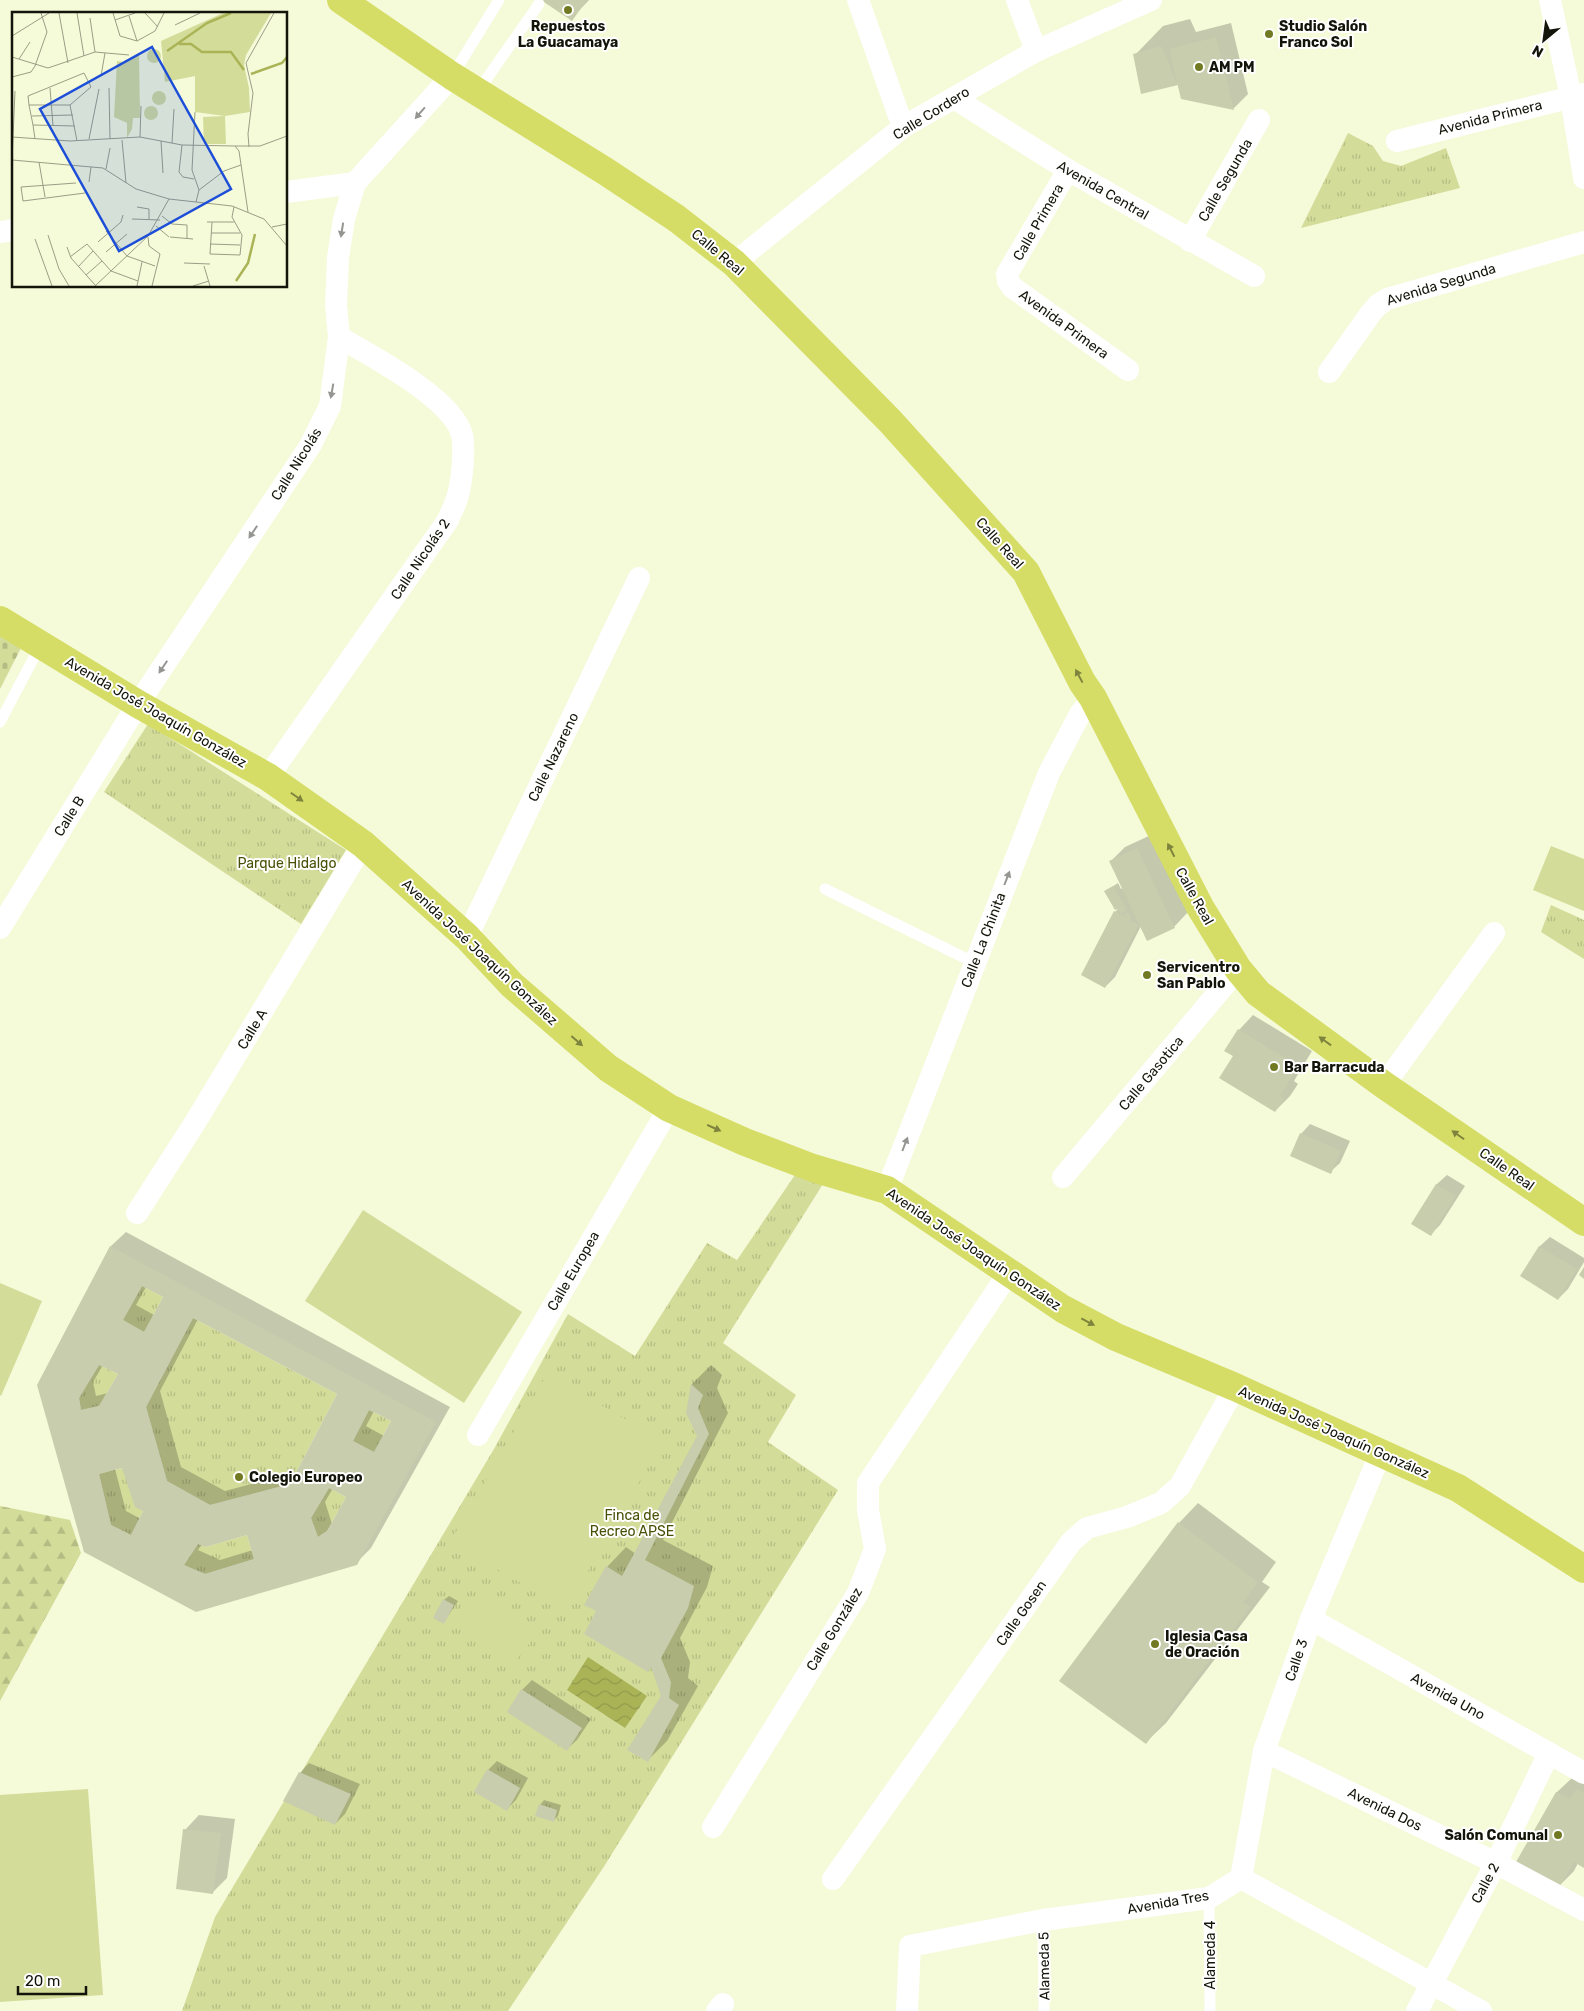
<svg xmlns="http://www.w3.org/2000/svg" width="1584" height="2011" font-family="Rubik,sans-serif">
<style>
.grass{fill:url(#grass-tufts)}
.forest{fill:url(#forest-firs)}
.cemetery{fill:url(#cemetery-stones)}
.pitch{fill:#d4dc9a}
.water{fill:url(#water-waves)}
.shadow{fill:#0003;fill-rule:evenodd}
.building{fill:#c8cdad;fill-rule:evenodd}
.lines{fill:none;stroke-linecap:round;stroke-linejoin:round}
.service{stroke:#fff;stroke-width:11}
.minor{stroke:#fff;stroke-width:22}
.primary{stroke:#d5dd66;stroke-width:28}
.oneway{fill:#959691}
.oneway2{fill:#7e833d}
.poi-dot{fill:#727923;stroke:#fff;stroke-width:2}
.labels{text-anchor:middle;stroke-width:4;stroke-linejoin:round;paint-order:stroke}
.poi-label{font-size:14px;font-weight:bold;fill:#14150a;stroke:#fff;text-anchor:start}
.street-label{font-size:14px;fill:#14150a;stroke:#fff}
.park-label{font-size:14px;fill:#4a5005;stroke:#fff}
.inset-river{fill:none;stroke:#aab456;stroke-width:2.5}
.inset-road{fill:none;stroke:#9b9e86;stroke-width:1}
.view{fill:#1d4ed8;fill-opacity:0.15;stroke:#1d4ed8;stroke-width:2.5}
.inset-edge{fill:none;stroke:#14150a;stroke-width:2.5}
</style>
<defs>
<pattern id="grass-tufts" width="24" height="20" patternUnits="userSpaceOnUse" patternTransform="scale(1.25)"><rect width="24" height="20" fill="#d4dc9a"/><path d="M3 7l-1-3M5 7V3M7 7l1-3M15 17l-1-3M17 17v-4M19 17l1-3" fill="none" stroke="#b5bc83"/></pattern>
<pattern id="forest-firs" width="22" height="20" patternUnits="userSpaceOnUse" patternTransform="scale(1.25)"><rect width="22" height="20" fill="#d4dc9a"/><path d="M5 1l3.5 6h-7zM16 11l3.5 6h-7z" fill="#b5bc83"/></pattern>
<pattern id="cemetery-stones" width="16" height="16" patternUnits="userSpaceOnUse" patternTransform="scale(1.25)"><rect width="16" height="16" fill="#d4dc9a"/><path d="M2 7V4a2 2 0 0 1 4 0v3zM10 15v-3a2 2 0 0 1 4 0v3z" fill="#b5bc83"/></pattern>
<pattern id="water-waves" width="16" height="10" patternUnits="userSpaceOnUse" patternTransform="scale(1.25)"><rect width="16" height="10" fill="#aab456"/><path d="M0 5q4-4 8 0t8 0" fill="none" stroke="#919a4a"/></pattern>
</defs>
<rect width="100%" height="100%" fill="#f5fad9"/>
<g class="grass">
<path d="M 1348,133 L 1373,146 L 1383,161 L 1401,166 L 1446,148 L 1460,188 L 1301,228 Z"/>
<path d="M 148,724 L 346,850 L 301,924 L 104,792 Z"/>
<path d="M 1551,905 L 1584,920 L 1584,959 L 1541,932 Z"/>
<path d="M 797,1172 L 823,1184 L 723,1343 L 796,1395 L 768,1442 L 838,1490 L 605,1865 L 508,2011 L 182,2011 L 215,1917 L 494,1449 L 568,1314 L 635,1356 L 707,1243 L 737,1260 Z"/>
<path d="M 142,1286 L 163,1297 L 144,1332 L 123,1320 Z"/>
<path d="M 193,1318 L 337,1394 L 290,1484 L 210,1505 L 167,1481 L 146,1407 Z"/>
<path d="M 99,1365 L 118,1374 L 99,1406 L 81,1410 L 79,1398 Z"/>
<path d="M 369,1410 L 391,1421 L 374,1452 L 353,1441 Z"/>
<path d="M 122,1468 L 143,1511 L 131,1535 L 111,1525 L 99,1474 Z"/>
<path d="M 329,1488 L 346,1497 L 327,1531 L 318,1537 L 311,1518 Z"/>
<path d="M 247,1535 L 254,1559 L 205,1574 L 184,1565 L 198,1544 L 206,1547 Z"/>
</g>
<path class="forest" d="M 0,1506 L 70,1520 L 81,1553 L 0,1701 Z"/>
<path class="cemetery" d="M 0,636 L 21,648 L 0,689 Z"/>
<g class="pitch">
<path d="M 1551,846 L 1584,859 L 1584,911 L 1533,890 Z"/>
<path d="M 363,1210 L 522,1312 L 464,1403 L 305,1301 Z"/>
<path d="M 0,1283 L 42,1301 L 1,1396 L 0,1395 Z"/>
<path d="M 547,1374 L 663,1441 L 566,1609 L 450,1542 Z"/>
<path d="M 481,1588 L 539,1631 L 515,1662 L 458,1619 Z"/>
<path d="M 88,1789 L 103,1995 L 0,2002 L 0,1795 Z"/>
</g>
<path class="water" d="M 588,1657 L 647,1696 L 625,1728 L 567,1690 Z"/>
<g class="shadow">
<path d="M 543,0 L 589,0 L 571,19 Z"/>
<path d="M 1190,19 L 1196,32 L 1231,23 L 1248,94 L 1234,108 L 1182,98 L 1178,83 L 1142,92 L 1135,55 L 1163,26 Z"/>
<path d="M 1151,835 L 1188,912 L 1174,927 L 1141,926 L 1115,977 L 1105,987 L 1115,912 L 1121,906 L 1106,891 L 1118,883 L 1121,889 L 1123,888 L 1111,861 L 1125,847 Z"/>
<path d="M 1253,1015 L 1312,1051 L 1294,1081 L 1298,1084 L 1290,1096 L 1275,1111 L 1234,1055 L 1239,1030 Z"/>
<path d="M 1310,1124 L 1350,1141 L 1340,1163 L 1330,1172 L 1301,1134 Z"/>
<path d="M 1447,1175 L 1465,1186 L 1440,1225 L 1430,1235 L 1412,1223 L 1437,1184 Z"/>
<path d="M 126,1232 L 450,1407 L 371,1548 L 356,1563 L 196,1611 L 85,1552 L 39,1385 L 111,1246 ZM 146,1287 L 165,1297 L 154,1315 L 136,1305 ZM 198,1319 L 339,1394 L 297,1472 L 225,1491 L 181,1467 L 160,1391 ZM 103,1365 L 119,1374 L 108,1393 L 96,1396 L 93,1382 ZM 374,1411 L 392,1421 L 384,1436 L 366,1426 ZM 123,1466 L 145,1511 L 141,1519 L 126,1511 L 115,1469 ZM 333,1488 L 348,1497 L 332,1524 L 325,1502 ZM 247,1534 L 253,1550 L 220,1560 L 198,1550 L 202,1544 Z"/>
<path d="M 1550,1237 L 1584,1258 L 1584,1262 L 1568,1289 L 1558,1299 L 1522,1276 L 1540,1246 Z"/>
<path d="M 711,1365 L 722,1375 L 717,1388 L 728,1413 L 663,1540 L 713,1566 L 707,1587 L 680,1638 L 690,1662 L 688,1678 L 698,1686 L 667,1741 L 648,1760 L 662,1696 L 652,1666 L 648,1671 L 598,1611 L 607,1567 L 626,1547 L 636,1554 L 699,1436 L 688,1413 L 692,1384 Z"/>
<path d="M 1198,1503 L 1276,1562 L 1262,1582 L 1270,1587 L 1166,1723 L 1146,1742 L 1179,1523 Z"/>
<path d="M 449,1596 L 458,1601 L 444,1622 L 444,1600 Z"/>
<path d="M 532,1680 L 591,1719 L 577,1740 L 567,1749 L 522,1690 Z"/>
<path d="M 497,1761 L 528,1778 L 516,1800 L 507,1809 L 488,1770 Z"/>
<path d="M 309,1763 L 360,1784 L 345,1814 L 335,1824 L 300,1773 Z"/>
<path d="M 1572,1778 L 1584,1782 L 1584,1867 L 1578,1863 L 1574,1871 L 1559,1886 L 1518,1862 L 1557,1792 Z"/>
<path d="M 544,1800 L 561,1805 L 558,1816 L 554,1820 L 540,1805 Z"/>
<path d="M 199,1815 L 235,1819 L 227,1878 L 212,1893 L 185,1830 Z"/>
</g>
<g class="building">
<path d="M 541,0 L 587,0 L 572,21 Z"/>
<path d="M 1216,37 L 1234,110 L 1181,99 L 1169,49 Z"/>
<path d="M 1161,46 L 1178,85 L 1141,94 L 1133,54 Z"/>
<path d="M 1137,848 L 1175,928 L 1147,941 L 1109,861 Z"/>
<path d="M 1113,886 L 1127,910 L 1121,914 L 1118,909 L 1115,910 L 1104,891 Z"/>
<path d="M 1114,911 L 1124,916 L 1126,912 L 1130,914 L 1130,920 L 1139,925 L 1105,988 L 1081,975 Z"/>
<path d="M 1238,1029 L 1298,1066 L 1280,1096 L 1284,1098 L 1275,1112 L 1219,1078 L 1233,1056 L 1224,1051 Z"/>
<path d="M 1300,1133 L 1341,1151 L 1331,1174 L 1290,1156 Z"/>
<path d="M 1436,1184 L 1456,1196 L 1431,1236 L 1411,1224 Z"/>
<path d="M 110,1246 L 436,1422 L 357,1565 L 196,1612 L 84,1552 L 37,1385 ZM 142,1286 L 163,1297 L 144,1332 L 123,1320 ZM 193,1318 L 337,1394 L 290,1484 L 210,1505 L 167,1481 L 146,1407 ZM 99,1365 L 118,1374 L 99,1406 L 81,1410 L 79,1398 ZM 369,1410 L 391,1421 L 374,1452 L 353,1441 ZM 122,1468 L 135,1507 L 143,1511 L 131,1535 L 111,1525 L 99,1474 ZM 329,1488 L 346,1497 L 327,1531 L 318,1537 L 311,1518 ZM 247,1535 L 254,1559 L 205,1574 L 184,1565 L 198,1544 L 206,1547 Z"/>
<path d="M 1539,1246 L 1577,1269 L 1558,1300 L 1520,1276 Z"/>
<path d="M 1584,1267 L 1584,1279 L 1579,1275 Z"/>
<path d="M 691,1384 L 703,1395 L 698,1408 L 709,1434 L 645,1560 L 694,1586 L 688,1608 L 661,1658 L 671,1682 L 669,1698 L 679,1705 L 648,1762 L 627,1750 L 661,1696 L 651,1667 L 648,1672 L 584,1634 L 596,1611 L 584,1605 L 606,1566 L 622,1576 L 697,1436 L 686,1413 Z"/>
<path d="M 1178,1522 L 1258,1582 L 1243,1602 L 1251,1607 L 1146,1744 L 1059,1681 Z"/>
<path d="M 443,1599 L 454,1605 L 444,1624 L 433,1618 Z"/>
<path d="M 521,1689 L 582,1728 L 567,1751 L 507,1712 Z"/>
<path d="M 487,1769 L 520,1788 L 507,1811 L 474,1792 Z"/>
<path d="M 299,1772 L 351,1794 L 335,1825 L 283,1801 Z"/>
<path d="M 1576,1789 L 1584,1793 L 1584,1868 L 1574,1862 L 1559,1887 L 1516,1862 L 1556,1792 L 1570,1799 Z"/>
<path d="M 539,1804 L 557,1810 L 554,1822 L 535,1816 Z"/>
<path d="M 183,1829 L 221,1833 L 213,1894 L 176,1889 Z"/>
</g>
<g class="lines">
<g class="service">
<path d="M 452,76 L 499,0"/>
<path d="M 478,91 L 539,4"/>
<path d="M 0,722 L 41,644"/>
<path d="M 825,889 L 975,963"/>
<path d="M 1209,1898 L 1210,2011"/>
<path d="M 1043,1920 L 1044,2011"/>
</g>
<g class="minor">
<path d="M 858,0 L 903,127"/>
<path d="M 1017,0 L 1036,51"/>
<path d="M 1550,0 L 1571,97 L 1584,178"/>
<path d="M 954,98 L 1068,170 L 1254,276"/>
<path d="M 1397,141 L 1584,94"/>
<path d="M 1068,170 L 1007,274 L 1008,281 L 1012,287 L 1128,370"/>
<path d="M 286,192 L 355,183"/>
<path d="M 0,232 L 14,230"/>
<path d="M 1190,241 L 1259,120"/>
<path d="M 734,263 L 903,127 L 1036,51 L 1151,0"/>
<path d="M 1329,372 L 1371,313 L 1378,305 L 1387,299 L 1584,242"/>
<path d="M 268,777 L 448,520 C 451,512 456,504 458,495 C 462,481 465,448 462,435 C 453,398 371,356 339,337"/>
<path d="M 0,928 L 138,704 L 310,446 L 330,406 L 339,337 L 336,305 L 338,258 L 344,219 L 355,183 L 452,76"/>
<path d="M 467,937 L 639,578"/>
<path d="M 1384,1085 L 1494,933"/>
<path d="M 1063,1177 L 1238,969"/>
<path d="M 887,1190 L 1049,773 L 1080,714 L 1093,698"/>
<path d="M 137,1213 L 196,1121 L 363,844"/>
<path d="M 478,1435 L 669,1108"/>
<path d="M 1311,1619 L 1584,1773"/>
<path d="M 1264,1751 L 1496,1863 L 1584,1910"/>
<path d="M 713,1827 L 858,1593 L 875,1549 L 868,1510 L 868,1483 L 1010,1271"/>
<path d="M 1241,1878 L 1264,1751 L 1311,1619 L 1381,1452"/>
<path d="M 1241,1878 L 1481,2011"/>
<path d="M 833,1879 L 1071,1542 L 1087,1528 L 1127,1517 L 1161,1503 L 1180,1486 L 1235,1387"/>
<path d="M 717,2011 L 723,2004"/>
<path d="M 907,2011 L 910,1946 L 1043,1920 L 1209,1898 L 1241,1878"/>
<path d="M 1417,2011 L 1496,1863 L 1549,1753"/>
</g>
<g class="primary">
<path d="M 341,0 L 452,76 L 605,171 L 676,218 L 734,263 L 890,421 L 1026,572 L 1082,682 L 1093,698 L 1200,907 L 1238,969 L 1258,993 L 1384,1085 L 1584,1222"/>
<path d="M 0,620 L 138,704 L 268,777 L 363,844 L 467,937 L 512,985 L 608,1068 L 669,1108 L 745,1142 L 813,1168 L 887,1190 L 1063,1309 L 1116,1337 L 1235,1387 L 1458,1488 L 1584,1569"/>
</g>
</g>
<defs><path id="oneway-solid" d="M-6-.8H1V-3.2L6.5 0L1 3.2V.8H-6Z" transform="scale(1.25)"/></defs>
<g class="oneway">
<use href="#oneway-solid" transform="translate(420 113) rotate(131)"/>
<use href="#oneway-solid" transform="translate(342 230) rotate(99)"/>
<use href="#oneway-solid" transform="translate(332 391) rotate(100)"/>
<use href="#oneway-solid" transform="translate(253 532) rotate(124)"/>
<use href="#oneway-solid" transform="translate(163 667) rotate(124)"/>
<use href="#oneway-solid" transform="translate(1007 878) rotate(-69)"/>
<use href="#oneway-solid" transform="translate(905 1144) rotate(-69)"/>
</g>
<g class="oneway2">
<use href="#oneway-solid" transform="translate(1079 676) rotate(-118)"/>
<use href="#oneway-solid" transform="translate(297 797) rotate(35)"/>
<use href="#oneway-solid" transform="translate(1171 850) rotate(-117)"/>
<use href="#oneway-solid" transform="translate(577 1041) rotate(41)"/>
<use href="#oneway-solid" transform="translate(1325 1041) rotate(-144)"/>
<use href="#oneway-solid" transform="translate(714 1128) rotate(24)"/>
<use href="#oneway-solid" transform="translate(1458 1135) rotate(-145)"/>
<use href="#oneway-solid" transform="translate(1088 1322) rotate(28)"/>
</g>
<g class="poi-dot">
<circle cx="568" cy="10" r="5"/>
<circle cx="1269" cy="34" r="5"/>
<circle cx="1199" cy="67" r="5"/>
<circle cx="1147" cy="975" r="5"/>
<circle cx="1274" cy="1067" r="5"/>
<circle cx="239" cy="1477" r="5"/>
<circle cx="1155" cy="1644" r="5"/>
<circle cx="1558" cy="1835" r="5"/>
</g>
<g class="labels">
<g class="poi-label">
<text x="568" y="31" text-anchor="middle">Repuestos<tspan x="568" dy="16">La Guacamaya</tspan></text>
<text x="1279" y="31">Studio Salón<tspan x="1279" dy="16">Franco Sol</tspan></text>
<text x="1209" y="72">AM PM</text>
<text x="1157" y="972">Servicentro<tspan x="1157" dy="16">San Pablo</tspan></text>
<text x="1284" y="1072">Bar Barracuda</text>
<text x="249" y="1482">Colegio Europeo</text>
<text x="1165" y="1641">Iglesia Casa<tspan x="1165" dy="16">de Oración</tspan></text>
<text x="1548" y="1840" text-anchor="end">Salón Comunal</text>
</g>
<g class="street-label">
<text transform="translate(931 113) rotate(-32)" y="5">Calle Cordero</text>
<text transform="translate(1490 117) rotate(-14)" y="5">Avenida Primera</text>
<text transform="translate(1225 180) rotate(-60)" y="5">Calle Segunda</text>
<text transform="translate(1103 190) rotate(30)" y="5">Avenida Central</text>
<text transform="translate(1038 222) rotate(-60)" y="5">Calle Primera</text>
<text transform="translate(718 252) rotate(40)" y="5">Calle Real</text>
<text transform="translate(1441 284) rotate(-17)" y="5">Avenida Segunda</text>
<text transform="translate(1064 324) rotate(36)" y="5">Avenida Primera</text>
<text transform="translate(296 464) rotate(-58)" y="5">Calle Nicolás</text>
<text transform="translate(1000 543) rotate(48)" y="5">Calle Real</text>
<text transform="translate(420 559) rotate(-56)" y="5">Calle Nicolás 2</text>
<text transform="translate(156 712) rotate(30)" y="5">Avenida José Joaquín González</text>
<text transform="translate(553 757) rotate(-64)" y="5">Calle Nazareno</text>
<text transform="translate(69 816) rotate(-58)" y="5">Calle B</text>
<text transform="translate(1195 896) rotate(61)" y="5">Calle Real</text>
<text transform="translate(983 940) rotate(-69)" y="5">Calle La Chinita</text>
<text transform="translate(480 952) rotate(43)" y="5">Avenida José Joaquín González</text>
<text transform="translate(252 1029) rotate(-59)" y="5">Calle A</text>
<text transform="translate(1151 1073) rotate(-50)" y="5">Calle Gasotica</text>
<text transform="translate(1507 1169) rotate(35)" y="5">Calle Real</text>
<text transform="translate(974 1249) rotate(34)" y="5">Avenida José Joaquín González</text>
<text transform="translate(573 1271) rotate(-60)" y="5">Calle Europea</text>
<text transform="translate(1334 1432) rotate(24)" y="5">Avenida José Joaquín González</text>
<text transform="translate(1021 1613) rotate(-55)" y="5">Calle Gosen</text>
<text transform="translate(834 1629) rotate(-59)" y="5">Calle González</text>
<text transform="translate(1296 1660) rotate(-71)" y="5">Calle 3</text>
<text transform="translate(1448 1696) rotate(29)" y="5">Avenida Uno</text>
<text transform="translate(1385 1809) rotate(26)" y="5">Avenida Dos</text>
<text transform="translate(1485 1883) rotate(-62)" y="5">Calle 2</text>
<text transform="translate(1168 1902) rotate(-10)" y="5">Avenida Tres</text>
<text transform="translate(1210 1955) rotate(-90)" y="5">Alameda 4</text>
<text transform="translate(1044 1966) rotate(-91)" y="5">Alameda 5</text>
</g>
<g class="park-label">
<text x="287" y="868">Parque Hidalgo</text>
<text x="632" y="1520">Finca de<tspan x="632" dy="16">Recreo APSE</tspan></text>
</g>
</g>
<g transform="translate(12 12)">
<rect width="275" height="275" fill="#f5fad9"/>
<path d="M 127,42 L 128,106 L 121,106 L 120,117 L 115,126 L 115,111 L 102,105 L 105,49 L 112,50 ZM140 86a7 7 0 1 1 14 0a7 7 0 1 1-14 0Z" fill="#d4dc9a"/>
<path d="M 211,1 L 259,1 L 234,43 L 232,53 L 237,76 L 238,100 L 213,104 L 183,100 L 183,64 L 153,70 L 149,29 Z" fill="#d4dc9a"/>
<path d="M 213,104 L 214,132 L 192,132 L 191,105 Z" fill="#d4dc9a"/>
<path d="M135 44a7 7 0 1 1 14 0a7 7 0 1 1-14 0ZM114 93a7 7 0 1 1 14 0a7 7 0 1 1-14 0ZM132 101a7 7 0 1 1 14 0a7 7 0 1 1-14 0Z" fill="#d4dc9a"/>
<path class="inset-river" d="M 167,32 L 179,32 L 190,40 L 219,40 L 232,58M 155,39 L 195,11 L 219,1M 239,62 L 270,51 L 275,45M 224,269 L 236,251 L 243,222"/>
<path class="inset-road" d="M 47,1 L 56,51M 65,1 L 72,44M 101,1 L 108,24 L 125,29 L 143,19 L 152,1M 133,1 L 146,15M 117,4 L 125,29M 78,6 L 83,40M 103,8 L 123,1M 163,13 L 188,1M 0,24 L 37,1M 0,45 L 36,56 L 83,40 L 117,43M 7,47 L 18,30M 89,64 L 93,41M 0,65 L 19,60 L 23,54 L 35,20 L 29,1M 38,76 L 41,114M 97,76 L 98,127M 17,93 L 58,93 L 79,75 L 72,61 L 16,84 L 17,93 L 21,113 L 23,127M 58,93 L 65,129M 183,100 L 180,158 L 187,178 L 184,190M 20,104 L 61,103M 21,113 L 63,114M 0,125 L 58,129 L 128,125 L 170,133 L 223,134 L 227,139 L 236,200M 128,125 L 129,94M 77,127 L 87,77M 110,128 L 114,171M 149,129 L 151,161M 160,131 L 162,97M 170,133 L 167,160 L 171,165 L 182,167M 223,134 L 248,134 L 275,124M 237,135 L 236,122 L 241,81 L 234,51 L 262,1M 0,148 L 3,79M 0,148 L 91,156 L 124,177 L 157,187 L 220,194 L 252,207 L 275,234M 27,150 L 33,185M 94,157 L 98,136M 77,170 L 79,155M 64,171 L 9,175 L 11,189 L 73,181M 187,178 L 212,159 L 229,153M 125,195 L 137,197 L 137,207M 150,204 L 160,212 L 175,213 L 175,226M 120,207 L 148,208M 195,210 L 200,210 L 198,242 L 228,243 L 230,223 L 220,205 L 222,195M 200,210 L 222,210M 144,214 L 157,225M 260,215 L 275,212M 94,219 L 115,244 L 143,254M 199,221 L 228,221M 36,223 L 47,257 L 57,274M 136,225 L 137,234 L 148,242 L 140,274M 158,225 L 181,227M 23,227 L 40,274M 86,230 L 109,210 L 111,203M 198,232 L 228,233M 55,235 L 59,246 L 84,274M 94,240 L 115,222M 58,245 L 75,232 L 99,259 L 126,269M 172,251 L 198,252M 192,254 L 198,274M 66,255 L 81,239M 74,263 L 90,249M 83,274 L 136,224 L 157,187M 125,274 L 130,250M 181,274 L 197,269"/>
<path class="view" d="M 140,35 L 219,177 L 107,239 L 28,97 Z"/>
<rect width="275" height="275" class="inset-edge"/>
</g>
<g transform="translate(1544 40) rotate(209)" stroke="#ffffff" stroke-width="4" paint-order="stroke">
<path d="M0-4L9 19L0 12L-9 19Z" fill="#14150a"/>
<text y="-8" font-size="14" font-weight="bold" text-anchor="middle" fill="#14150a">N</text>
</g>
<path d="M18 1986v8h68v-8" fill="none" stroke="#14150a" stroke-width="2.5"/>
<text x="25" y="1986" font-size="15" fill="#14150a" stroke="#ffffff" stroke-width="4" paint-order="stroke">20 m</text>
</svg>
